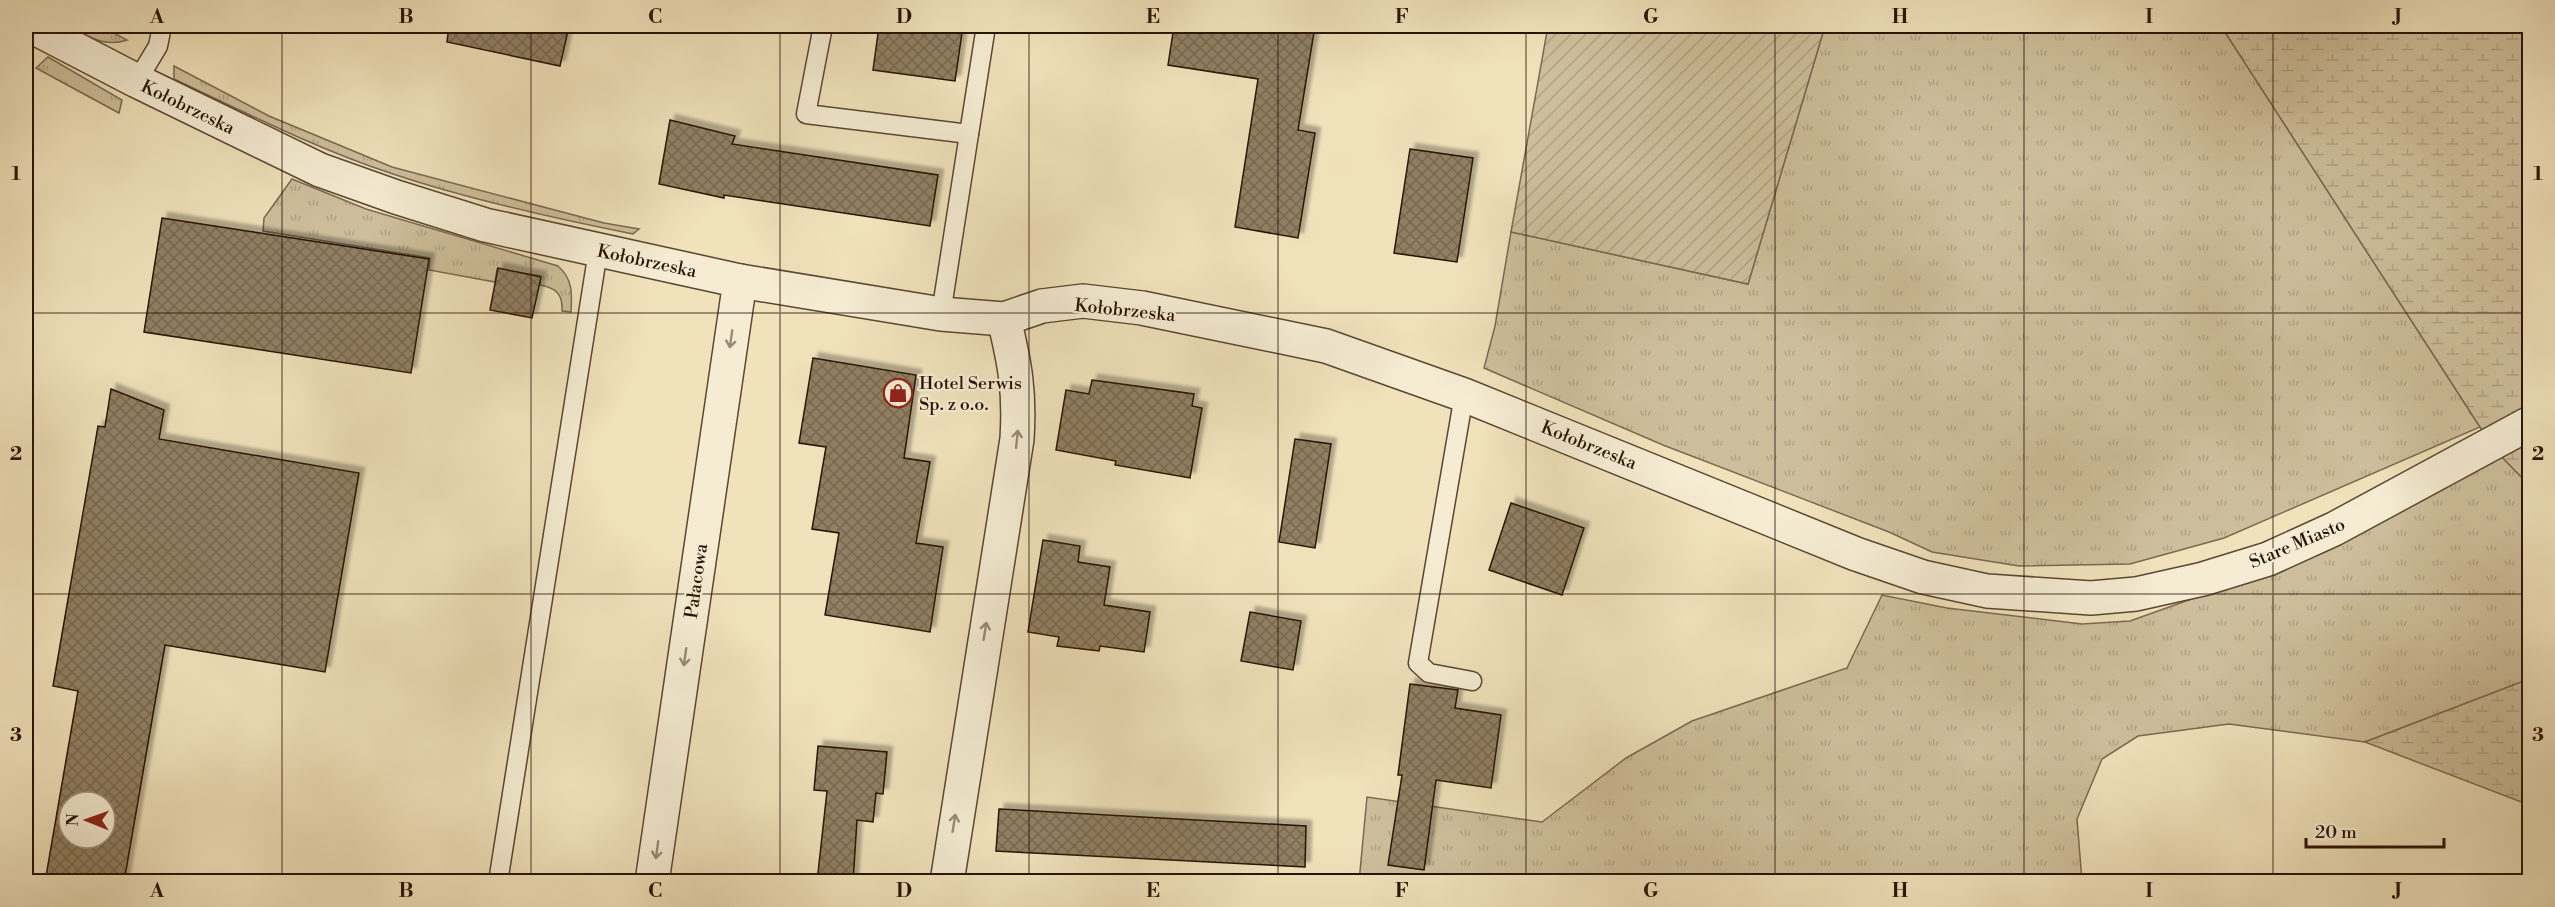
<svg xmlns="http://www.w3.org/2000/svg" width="2555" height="907" font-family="'Libre Bodoni',serif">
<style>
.grass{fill:url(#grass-tufts);stroke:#7c6950;stroke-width:1.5}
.wetland{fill:url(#wetland-marsh);stroke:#7c6950;stroke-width:1.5}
.garden{fill:url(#garden-furrows);stroke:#7c6950;stroke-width:1.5}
.building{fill:url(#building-cross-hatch);stroke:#291304;stroke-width:1.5;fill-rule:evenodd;filter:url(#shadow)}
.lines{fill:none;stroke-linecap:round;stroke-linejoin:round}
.lane-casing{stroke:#5b4732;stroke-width:21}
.street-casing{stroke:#5b4732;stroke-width:36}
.lane{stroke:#f5ecd3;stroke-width:18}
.street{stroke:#f5ecd3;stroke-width:33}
.oneway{stroke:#998a76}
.grid{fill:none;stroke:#291304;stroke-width:1.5;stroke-opacity:0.55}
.labels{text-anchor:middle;stroke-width:4.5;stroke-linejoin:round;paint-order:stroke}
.street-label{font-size:18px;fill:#291304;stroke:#f5ecd3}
.poi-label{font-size:18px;fill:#291304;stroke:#f5ecd3;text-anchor:start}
.neatline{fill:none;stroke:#291304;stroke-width:2}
.grid-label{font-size:20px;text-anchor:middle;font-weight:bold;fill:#291304}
</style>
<defs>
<pattern id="grass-tufts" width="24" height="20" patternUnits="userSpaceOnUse" patternTransform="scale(1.5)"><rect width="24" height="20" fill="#cebf9c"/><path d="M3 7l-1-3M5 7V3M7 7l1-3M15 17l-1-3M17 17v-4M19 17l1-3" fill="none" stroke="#b1a385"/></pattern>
<pattern id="wetland-marsh" width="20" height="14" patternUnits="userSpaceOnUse" patternTransform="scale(1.5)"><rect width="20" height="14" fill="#cebf9c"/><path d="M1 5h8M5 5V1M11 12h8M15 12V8" fill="none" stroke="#b1a385"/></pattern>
<pattern id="garden-furrows" width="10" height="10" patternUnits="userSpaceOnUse" patternTransform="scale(1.5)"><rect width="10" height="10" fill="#cebf9c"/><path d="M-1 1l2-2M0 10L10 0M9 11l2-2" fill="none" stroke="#b1a385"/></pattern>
<pattern id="building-cross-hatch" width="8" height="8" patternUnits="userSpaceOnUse" patternTransform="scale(1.5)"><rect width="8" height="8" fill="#907f63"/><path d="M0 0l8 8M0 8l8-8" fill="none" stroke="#76674f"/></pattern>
<filter id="shadow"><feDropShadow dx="5.5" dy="-5.5" stdDeviation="1.5" flood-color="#0004"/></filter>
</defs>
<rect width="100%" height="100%" fill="#f0e2bb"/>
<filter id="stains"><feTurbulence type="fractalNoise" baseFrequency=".00333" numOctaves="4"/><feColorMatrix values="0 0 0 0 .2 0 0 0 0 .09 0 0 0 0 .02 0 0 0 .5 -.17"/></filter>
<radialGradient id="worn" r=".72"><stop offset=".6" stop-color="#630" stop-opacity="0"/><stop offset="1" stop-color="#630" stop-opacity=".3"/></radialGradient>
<g class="grass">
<path d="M 68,26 L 101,26 L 127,40 C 104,48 89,36 68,26 Z"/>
<path d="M 1825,26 L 2221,26 L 2480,427 L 2224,538 L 2130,564 L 2019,566 L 1932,552 L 1889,532 L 1663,445 L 1484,368 L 1495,326 L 1511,232 L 1748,284 Z"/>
<path d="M 48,57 L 122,100 L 119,113 L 36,68 Z"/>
<path d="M 174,66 L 269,116 L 392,167 L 604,223 L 639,229 L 633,234 C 552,218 471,200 393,174 C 317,149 246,113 174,79 Z"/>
<path d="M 292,179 L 366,209 L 558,266 C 573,279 572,294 571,312 L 562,311 C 563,294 556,288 540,285 L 541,276 L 497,269 L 495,282 L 429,270 L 430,258 L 263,231 L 264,218 Z"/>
<path d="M 2501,456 L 2529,485 L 2529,679 L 2365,742 L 2229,724 L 2138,736 L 2102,759 L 2077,819 L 2082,881 L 1359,882 L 1367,797 L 1542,822 L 1626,758 L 1692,721 L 1847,668 L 1882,595 L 1947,608 L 2082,624 L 2130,621 L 2253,577 Z"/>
</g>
<g class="wetland">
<path d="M 2221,26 L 2529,26 L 2529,485 L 2501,456 L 2480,427 Z"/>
<path d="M 2529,679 L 2529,805 L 2365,742 Z"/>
</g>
<path class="garden" d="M 1548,26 L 1825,26 L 1748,284 L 1511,232 Z"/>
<g class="building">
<path d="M 449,26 L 569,26 L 560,66 L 447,42 Z"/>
<path d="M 879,26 L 963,26 L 955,81 L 873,70 Z"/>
<path d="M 1174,26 L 1315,26 L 1298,130 L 1315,133 L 1298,238 L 1235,227 L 1258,79 L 1168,65 Z"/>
<path d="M 670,120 L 735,136 L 732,144 L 938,175 L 930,226 L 724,195 L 724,198 L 659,184 Z"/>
<path d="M 1410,149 L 1473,158 L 1457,262 L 1394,253 Z"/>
<path d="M 162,218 L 429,259 L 411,373 L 144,332 Z"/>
<path d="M 498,268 L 541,277 L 532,318 L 490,310 Z"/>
<path d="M 813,358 L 916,375 L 904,458 L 930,462 L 916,543 L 943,547 L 930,632 L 825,615 L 839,533 L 812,529 L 826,447 L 799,443 Z"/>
<path d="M 1092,380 L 1194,394 L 1192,406 L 1202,408 L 1190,478 L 1115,465 L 1116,461 L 1056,450 L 1066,390 L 1089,394 Z"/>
<path d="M 111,389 L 164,410 L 159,439 L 359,473 L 325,672 L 165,645 L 124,882 L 45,882 L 78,691 L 53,686 L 98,426 L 105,427 ZM 69,802 L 105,802 L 105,838 L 69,838 Z"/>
<path d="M 1295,439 L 1331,444 L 1315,548 L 1279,542 Z"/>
<path d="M 1511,503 L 1584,528 L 1562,595 L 1489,570 Z"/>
<path d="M 1043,540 L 1080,546 L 1078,562 L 1110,567 L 1104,605 L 1150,612 L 1144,652 L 1100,646 L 1099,651 L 1057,646 L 1059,637 L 1028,632 Z"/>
<path d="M 1250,612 L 1301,621 L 1293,670 L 1241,661 Z"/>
<path d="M 1410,684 L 1458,690 L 1455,708 L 1501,715 L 1491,788 L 1436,780 L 1424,870 L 1388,865 L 1402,775 L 1398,775 Z"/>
<path d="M 818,746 L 887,752 L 883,794 L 876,793 L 873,822 L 857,820 L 853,882 L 817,882 L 827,791 L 814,790 Z"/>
<path d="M 999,809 L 1306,826 L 1305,867 L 996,851 Z"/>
</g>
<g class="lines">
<g class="lane-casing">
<g id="lane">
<path d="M 823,26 L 806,114 L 969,134 L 941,314"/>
<path d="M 137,81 L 158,46 L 162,26"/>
<path d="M 969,134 L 986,26"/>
<path d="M 1464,395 L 1418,663 L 1429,673 L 1472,681"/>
<path d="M 498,882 L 598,251"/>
</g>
</g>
<g class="street-casing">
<g id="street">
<path d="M 31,26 L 137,81 L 320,170 L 396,197 L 485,225 L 740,281 L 941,314 L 1004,319 L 1042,306 L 1083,301 L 1142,308 L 1326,346 L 1464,395 L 1856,554 L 1923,577 L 1987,591 L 2091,598 L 2136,594 L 2203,579 L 2268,559 L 2334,529 L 2530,423"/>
<path d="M 652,882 L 740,281"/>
<path d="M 947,882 L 1017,439 C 1020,392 1015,364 1004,319"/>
</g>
</g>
<use href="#lane" class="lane"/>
<use href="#street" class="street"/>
</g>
<defs><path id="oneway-shaft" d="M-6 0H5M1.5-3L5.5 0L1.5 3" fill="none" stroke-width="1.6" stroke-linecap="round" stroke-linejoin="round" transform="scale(1.5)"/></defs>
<g class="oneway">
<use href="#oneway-shaft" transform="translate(731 339) rotate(98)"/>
<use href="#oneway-shaft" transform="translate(1017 439) rotate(-84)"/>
<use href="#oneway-shaft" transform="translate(985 631) rotate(-81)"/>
<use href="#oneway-shaft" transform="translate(685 657) rotate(98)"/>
<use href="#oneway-shaft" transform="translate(954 823) rotate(-81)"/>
<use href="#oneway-shaft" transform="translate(657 850) rotate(98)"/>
</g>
<path class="grid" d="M 282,26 L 282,882M 531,26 L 531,882M 780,26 L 780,882M 1029,26 L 1029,882M 1278,26 L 1278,882M 1526,26 L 1526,882M 1775,26 L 1775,882M 2024,26 L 2024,882M 2273,26 L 2273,882M 26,313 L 2530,313M 26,594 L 2530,594"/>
<defs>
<g id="shop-ring" transform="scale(1.5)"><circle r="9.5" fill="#f5ecd3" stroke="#8f2418" stroke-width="1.5"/><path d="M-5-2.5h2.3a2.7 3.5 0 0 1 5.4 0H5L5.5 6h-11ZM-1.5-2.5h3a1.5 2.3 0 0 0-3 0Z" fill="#8f2418"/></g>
</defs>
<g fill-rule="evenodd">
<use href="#shop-ring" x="898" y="393"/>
</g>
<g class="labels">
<g class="street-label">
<text transform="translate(188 107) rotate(26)" y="6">Kołobrzeska</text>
<text transform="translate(647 261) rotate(12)" y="6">Kołobrzeska</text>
<text transform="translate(1125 310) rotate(6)" y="6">Kołobrzeska</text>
<text transform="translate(1589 445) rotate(22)" y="6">Kołobrzeska</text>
<text transform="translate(2297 543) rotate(-23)" y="6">Stare Miasto</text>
<text transform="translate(696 581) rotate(-82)" y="6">Pałacowa</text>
</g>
<g class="poi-label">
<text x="919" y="389">Hotel Serwis<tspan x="919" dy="21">Sp. z o.o.</tspan></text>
</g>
</g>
<rect width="2555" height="907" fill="none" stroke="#f0e2bb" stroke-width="66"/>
<g transform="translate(87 820) rotate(271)"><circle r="28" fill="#f5ecd3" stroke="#a39580" stroke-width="1.5"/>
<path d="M0-4.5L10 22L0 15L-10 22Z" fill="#8f2418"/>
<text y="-9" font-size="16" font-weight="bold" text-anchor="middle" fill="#291304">N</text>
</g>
<path d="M2306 838v9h138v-9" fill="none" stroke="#291304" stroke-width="3"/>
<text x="2315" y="838" font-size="18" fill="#291304" stroke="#f5ecd3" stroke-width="4.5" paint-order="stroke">20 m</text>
<rect x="33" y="33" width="2489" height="841" class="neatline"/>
<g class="grid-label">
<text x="157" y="23">A</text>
<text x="406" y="23">B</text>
<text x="655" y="23">C</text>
<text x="904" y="23">D</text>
<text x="1153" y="23">E</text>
<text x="1402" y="23">F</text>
<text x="1651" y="23">G</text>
<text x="1900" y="23">H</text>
<text x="2149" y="23">I</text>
<text x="2398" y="23">J</text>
<text x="16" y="180">1</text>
<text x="2538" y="180">1</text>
<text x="16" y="460">2</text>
<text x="2538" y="460">2</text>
<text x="16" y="741">3</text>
<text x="2538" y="741">3</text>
<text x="157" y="897">A</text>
<text x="406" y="897">B</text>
<text x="655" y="897">C</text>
<text x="904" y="897">D</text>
<text x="1153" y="897">E</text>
<text x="1402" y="897">F</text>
<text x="1651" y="897">G</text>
<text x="1900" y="897">H</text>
<text x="2149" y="897">I</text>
<text x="2398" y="897">J</text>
</g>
<rect width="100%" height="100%" filter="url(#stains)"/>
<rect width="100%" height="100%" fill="url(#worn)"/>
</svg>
